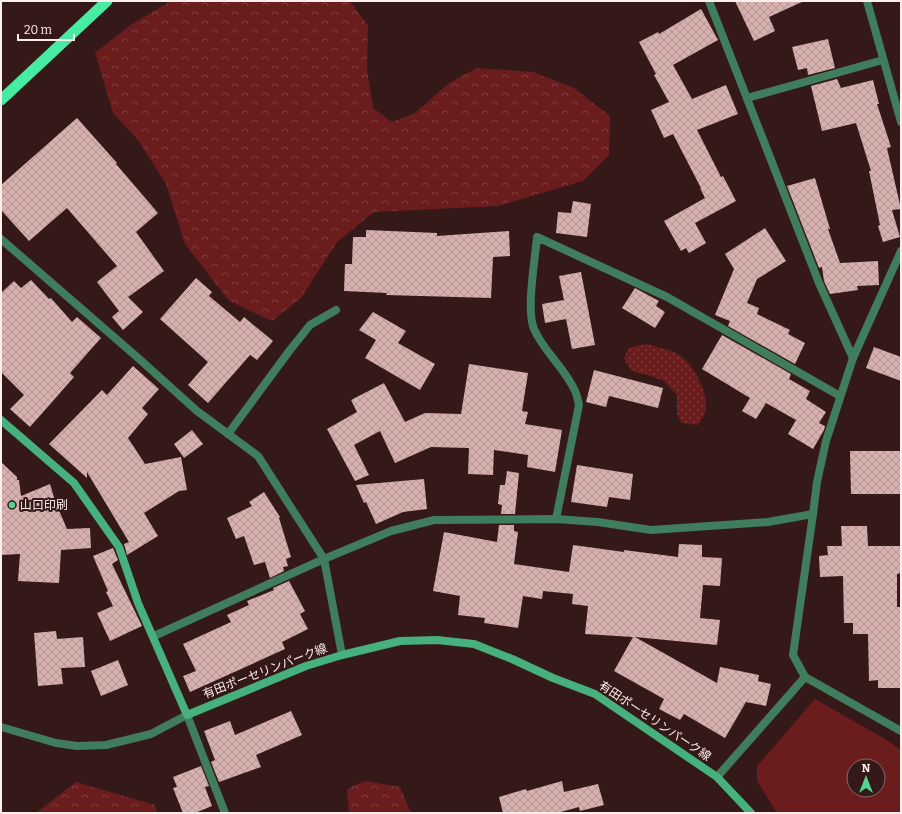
<svg xmlns="http://www.w3.org/2000/svg" width="902" height="814" font-family="Bitter,'Noto Sans JP',serif">
<style>
.grass{fill:url(#grass-dots)}
.forest{fill:url(#forest-crowns)}
.park{fill:#6b1c1d;fill-rule:evenodd}
.building{fill:url(#building-cross-hatch)}
.lines{fill:none;stroke-linecap:round;stroke-linejoin:round}
.minor{stroke:#3f7d5c;stroke-width:8}
.tertiary{stroke:#3f7d5c;stroke-width:8}
.secondary{stroke:#46b17d;stroke-width:8}
.trunk{stroke:#47eba1;stroke-width:11}
.poi-dot{fill:#54d395;stroke:#341918;stroke-width:1.5}
.labels{text-anchor:middle;stroke-width:4;stroke-linejoin:round;paint-order:stroke}
.poi-label{font-size:12px;fill:#feeeec;stroke:#341918;text-anchor:start}
.street-label{font-size:12px;fill:#feeeec;stroke:#341918}
</style>
<defs>
<pattern id="grass-dots" width="8" height="8" patternUnits="userSpaceOnUse"><rect width="8" height="8" fill="#6b1c1d"/><path d="M2 2h.1M6 6h.1" fill="none" stroke="#813d3e" stroke-width="1.8" stroke-linecap="round"/></pattern>
<pattern id="forest-crowns" width="20" height="18" patternUnits="userSpaceOnUse"><rect width="20" height="18" fill="#6b1c1d"/><path d="M2 6a3 3 0 1 1 6 0M12 15a3 3 0 1 1 6 0" fill="none" stroke="#813d3e"/></pattern>
<pattern id="building-cross-hatch" width="8" height="8" patternUnits="userSpaceOnUse"><rect width="8" height="8" fill="#d5b0ac"/><path d="M0 0l8 8M0 8l8-8" fill="none" stroke="#b39693"/></pattern>
</defs>
<rect width="100%" height="100%" fill="#341918"/>
<path class="grass" d="M 646,344 C 657,347 670,349 679,355 C 694,365 707,390 706,408 C 706,414 701,420 698,425 L 682,423 L 677,414 L 677,395 L 664,381 L 646,374 L 637,373 L 630,369 L 624,358 L 629,348 Z"/>
<g class="forest">
<path d="M 171,1 L 350,1 L 368,26 L 367,69 L 373,108 L 392,122 L 415,113 L 449,83 L 477,68 L 533,72 L 574,88 L 610,116 L 609,155 L 583,181 L 498,206 L 374,212 L 337,242 L 301,298 L 272,321 L 229,301 L 185,244 L 166,184 L 138,140 L 113,113 L 95,53 L 132,24 Z"/>
<path d="M 365,781 L 400,787 L 411,813 L 349,813 L 347,789 Z"/>
<path d="M 76,782 L 155,805 L 157,813 L 36,813 Z"/>
</g>
<path class="park" d="M 815,699 L 885,739 L 901,750 L 901,813 L 777,813 L 757,781 L 757,766 ZM 854,766 L 878,766 L 878,790 L 854,790 Z"/>
<g class="building">
<path d="M 735,1 L 804,1 L 769,17 L 775,31 L 754,41 Z"/>
<path d="M 701,9 L 718,40 L 673,65 L 692,99 L 726,85 L 738,114 L 697,130 L 721,177 L 723,176 L 736,201 L 695,223 L 706,243 L 689,253 L 686,248 L 681,251 L 664,221 L 705,198 L 700,188 L 701,188 L 673,134 L 664,138 L 651,110 L 669,102 L 654,75 L 656,74 L 639,42 L 658,32 L 659,34 Z"/>
<path d="M 828,39 L 835,68 L 808,75 L 807,68 L 798,70 L 792,47 Z"/>
<path d="M 837,79 L 841,88 L 873,80 L 879,104 L 877,104 L 891,147 L 887,148 L 901,209 L 892,210 L 900,237 L 883,242 L 878,226 L 880,225 L 869,171 L 871,171 L 856,123 L 822,131 L 811,86 Z"/>
<path d="M 77,118 L 117,163 L 116,164 L 158,213 L 136,232 L 164,271 L 128,297 L 143,312 L 123,330 L 112,317 L 119,311 L 97,282 L 117,266 L 67,208 L 29,241 L 1,210 L 1,185 Z"/>
<path d="M 815,178 L 830,229 L 828,229 L 840,263 L 878,261 L 879,285 L 857,286 L 858,290 L 830,294 L 824,281 L 822,267 L 819,268 L 787,186 Z"/>
<path d="M 573,201 L 591,204 L 587,237 L 556,233 L 558,212 L 571,213 Z"/>
<path d="M 765,228 L 786,261 L 757,279 L 747,303 L 759,308 L 757,314 L 790,330 L 788,334 L 805,343 L 795,364 L 728,326 L 730,321 L 715,315 L 734,269 L 725,254 Z"/>
<path d="M 366,230 L 437,233 L 437,236 L 509,231 L 510,256 L 493,257 L 491,298 L 386,295 L 387,293 L 344,291 L 345,264 L 352,264 L 353,237 L 366,237 Z"/>
<path d="M 581,272 L 595,345 L 572,349 L 566,319 L 545,323 L 542,304 L 564,300 L 559,276 Z"/>
<path d="M 196,278 L 212,292 L 209,296 L 240,322 L 244,317 L 273,341 L 257,360 L 250,355 L 208,403 L 188,385 L 208,362 L 160,319 Z"/>
<path d="M 31,280 L 49,299 L 51,298 L 72,322 L 77,317 L 101,338 L 70,373 L 74,377 L 30,427 L 10,409 L 24,395 L 1,372 L 1,293 L 14,281 L 21,288 Z"/>
<path d="M 635,288 L 659,301 L 656,306 L 665,312 L 655,328 L 622,308 Z"/>
<path d="M 373,312 L 406,331 L 398,343 L 435,364 L 420,390 L 365,358 L 376,340 L 359,330 Z"/>
<path d="M 722,335 L 791,374 L 789,379 L 810,391 L 806,399 L 826,412 L 819,423 L 825,426 L 824,430 L 813,449 L 788,434 L 796,420 L 766,403 L 756,419 L 742,411 L 750,398 L 702,369 Z"/>
<path d="M 874,347 L 901,357 L 901,381 L 866,368 Z"/>
<path d="M 469,364 L 528,373 L 522,411 L 528,412 L 525,424 L 562,430 L 555,472 L 527,467 L 528,455 L 494,450 L 493,475 L 468,474 L 469,448 L 431,447 L 395,463 L 380,431 L 354,445 L 369,475 L 355,481 L 327,429 L 357,412 L 351,400 L 384,383 L 405,422 L 425,413 L 461,414 Z"/>
<path d="M 133,366 L 159,389 L 142,408 L 148,414 L 128,438 L 145,464 L 181,457 L 187,490 L 179,491 L 144,513 L 158,536 L 127,555 L 124,544 L 129,542 L 87,472 L 87,478 L 49,444 L 102,390 L 107,395 Z"/>
<path d="M 594,370 L 663,388 L 658,408 L 609,396 L 606,407 L 586,402 Z"/>
<path d="M 192,430 L 203,444 L 184,458 L 174,444 Z"/>
<path d="M 850,451 L 901,451 L 901,494 L 851,494 Z"/>
<path d="M 1,462 L 17,477 L 17,480 L 19,480 L 21,496 L 50,484 L 55,501 L 67,529 L 90,528 L 91,548 L 61,550 L 59,583 L 18,581 L 20,554 L 1,555 Z"/>
<path d="M 577,465 L 633,474 L 630,500 L 609,497 L 607,507 L 571,502 Z"/>
<path d="M 507,471 L 519,473 L 515,514 L 501,514 L 502,505 L 498,504 L 500,485 L 505,485 Z"/>
<path d="M 424,479 L 427,509 L 403,512 L 376,524 L 366,502 L 364,503 L 356,485 Z"/>
<path d="M 264,492 L 280,517 L 279,518 L 291,557 L 286,559 L 288,566 L 283,567 L 284,571 L 270,578 L 265,562 L 254,565 L 244,536 L 236,539 L 227,518 L 252,506 L 249,502 Z"/>
<path d="M 499,525 L 514,525 L 514,531 L 518,532 L 514,564 L 569,572 L 573,545 L 624,552 L 624,550 L 678,557 L 679,544 L 702,545 L 702,557 L 722,558 L 720,586 L 703,585 L 700,618 L 720,620 L 717,645 L 635,637 L 717,683 L 720,667 L 759,675 L 758,681 L 771,684 L 766,706 L 746,702 L 725,738 L 684,714 L 680,720 L 659,709 L 664,699 L 614,671 L 633,637 L 585,634 L 588,606 L 572,604 L 573,594 L 543,591 L 542,599 L 523,596 L 518,628 L 484,623 L 485,618 L 458,615 L 460,596 L 433,591 L 444,532 L 497,542 Z"/>
<path d="M 841,526 L 867,526 L 868,546 L 901,546 L 901,573 L 897,574 L 897,607 L 901,607 L 901,688 L 878,688 L 878,680 L 869,681 L 868,634 L 853,634 L 853,623 L 844,623 L 843,576 L 820,577 L 819,556 L 828,555 L 827,546 L 842,546 Z"/>
<path d="M 113,548 L 118,560 L 112,564 L 142,626 L 110,641 L 97,613 L 113,606 L 106,592 L 108,591 L 93,556 Z"/>
<path d="M 289,581 L 305,611 L 300,614 L 308,629 L 282,642 L 285,649 L 190,692 L 183,676 L 196,671 L 183,644 L 231,622 L 227,615 L 249,605 L 247,601 L 274,590 L 273,588 Z"/>
<path d="M 56,631 L 57,639 L 83,637 L 85,667 L 61,668 L 63,684 L 38,686 L 34,633 Z"/>
<path d="M 118,660 L 128,685 L 101,696 L 91,671 Z"/>
<path d="M 291,711 L 302,735 L 256,755 L 261,767 L 219,782 L 211,762 L 215,760 L 204,731 L 230,721 L 235,735 Z"/>
<path d="M 201,766 L 209,786 L 205,787 L 212,806 L 195,813 L 183,813 L 173,788 L 177,787 L 173,777 Z"/>
<path d="M 562,781 L 564,792 L 598,784 L 604,805 L 580,811 L 579,807 L 557,813 L 503,813 L 499,797 L 526,789 L 527,791 Z"/>
</g>
<g class="lines">
<g class="minor">
<path d="M 709,1 L 819,283 L 853,358"/>
<path d="M 867,1 L 901,122"/>
<path d="M 747,98 L 883,60"/>
<path d="M 1,239 L 137,357 L 197,411 L 258,456 L 324,559 L 342,655"/>
<path d="M 228,434 L 290,350 L 310,325 L 336,310"/>
<path d="M 813,514 L 817,482 L 826,441 L 853,358 L 901,251"/>
<path d="M 556,519 L 579,405 C 578,401 577,395 575,391 C 565,368 544,352 534,329 C 526,310 535,260 537,237 L 667,297 L 840,396"/>
<path d="M 154,636 L 324,559 L 391,531 L 434,520 L 556,519 L 598,522 L 651,530 L 768,522 L 813,514 L 793,655 L 805,677 L 901,731"/>
<path d="M 187,715 L 225,813"/>
<path d="M 717,777 L 805,677"/>
</g>
<path class="tertiary" d="M 1,727 L 56,743 L 77,746 L 106,745 L 151,734 L 187,715"/>
<path class="secondary" d="M 1,420 L 74,483 L 119,547 L 138,603 L 187,715 L 306,666 L 342,655 L 400,641 L 437,640 L 474,644 L 512,659 L 553,678 L 595,694 L 717,777 L 751,813"/>
<path class="trunk" d="M 1,100 L 107,1"/>
</g>
<circle class="poi-dot" cx="12" cy="505" r="4"/>
<g class="labels">
<g class="poi-label">
<text x="20" y="509">山口印刷</text>
</g>
<g class="street-label">
<text transform="translate(265 671) rotate(-21)" y="4">有田ポーセリンパーク線</text>
<text transform="translate(655 721) rotate(34)" y="4">有田ポーセリンパーク線</text>
</g>
</g>
<rect width="902" height="814" fill="none" stroke="#feeeec" stroke-width="4"/>
<g transform="translate(866 778)"><circle r="19" fill="#341918" stroke="#856e6d"/>
<path d="M0-3L7 15L0 10L-7 15Z" fill="#54d395"/>
<text y="-6" font-size="11" font-weight="bold" text-anchor="middle" fill="#feeeec">N</text>
</g>
<path d="M18 34v6h56v-6" fill="none" stroke="#feeeec" stroke-width="2"/>
<text x="24" y="34" font-size="12" fill="#feeeec" stroke="#341918" stroke-width="3" paint-order="stroke">20 m</text>
</svg>
